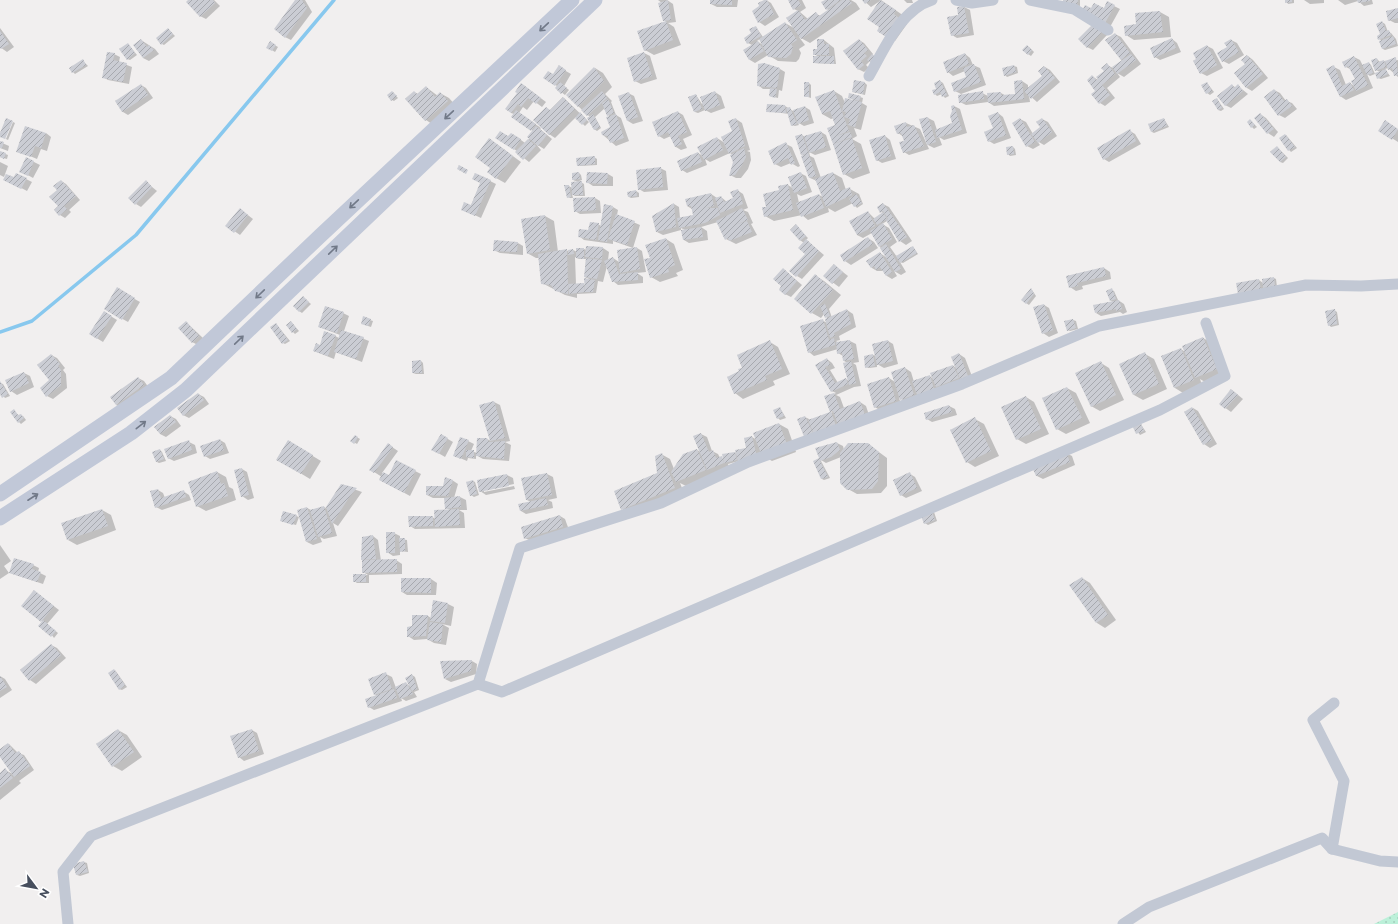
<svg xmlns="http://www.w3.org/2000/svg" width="1398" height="924" font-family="Montserrat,sans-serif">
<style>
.green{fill:url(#green-dots)}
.shadow{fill:#0003;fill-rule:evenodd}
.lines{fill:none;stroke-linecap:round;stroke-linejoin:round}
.stream{stroke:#88c8ee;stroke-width:3.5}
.building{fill:url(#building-hatch)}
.minor{stroke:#c2c8d4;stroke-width:11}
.secondary{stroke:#c1c8d8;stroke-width:15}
.oneway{stroke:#717988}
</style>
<defs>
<pattern id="green-dots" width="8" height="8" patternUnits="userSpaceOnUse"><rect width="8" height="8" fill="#bcf0d9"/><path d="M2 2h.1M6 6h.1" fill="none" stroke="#a3cfbd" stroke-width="1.8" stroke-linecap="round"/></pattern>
<pattern id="building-hatch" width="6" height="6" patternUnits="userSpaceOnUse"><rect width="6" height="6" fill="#cbcdd4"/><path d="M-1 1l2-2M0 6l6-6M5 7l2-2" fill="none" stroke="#a7a9af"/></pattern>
</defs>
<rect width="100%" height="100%" fill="#f1efef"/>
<path class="green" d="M 1398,912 L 1398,924 L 1374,924 Z"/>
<g class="shadow">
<path d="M 189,0 L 214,0 L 220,6 L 206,19 L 200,16 Z"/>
<path d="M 296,0 L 305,0 L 312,12 L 291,40 L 285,37 Z"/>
<path d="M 658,0 L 667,0 L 673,4 L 676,22 L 668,23 L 674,27 L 681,45 L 654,55 L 645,50 L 638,32 L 666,22 L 664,20 L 662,3 Z"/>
<path d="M 711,0 L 738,0 L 737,7 L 717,7 L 711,4 Z"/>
<path d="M 766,0 L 771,3 L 779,17 L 765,26 L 759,22 L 761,7 Z"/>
<path d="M 789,0 L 802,0 L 806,8 L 800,12 L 808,19 L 816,14 L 821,16 L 829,11 L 827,9 L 826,0 L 851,0 L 856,3 L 860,9 L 810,43 L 799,37 L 805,45 L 799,49 L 801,53 L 799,59 L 796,62 L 778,61 L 768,55 L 755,63 L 750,60 L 744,50 L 752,45 L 748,43 L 756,27 L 763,37 L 785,23 L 796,29 L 798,11 L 794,9 ZM 760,39 L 763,45 L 757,41 Z"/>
<path d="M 863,0 L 881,0 L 904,16 L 907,24 L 895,41 L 886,36 L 881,27 L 880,1 L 871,7 Z"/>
<path d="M 904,0 L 912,0 L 913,3 L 907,3 Z"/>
<path d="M 1064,0 L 1080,0 L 1080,6 L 1066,4 Z"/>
<path d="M 1286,0 L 1294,0 L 1294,3 L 1288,4 Z"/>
<path d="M 1324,0 L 1324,3 L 1310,4 L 1304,0 Z"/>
<path d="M 1338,0 L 1372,0 L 1373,4 L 1364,6 L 1358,1 L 1345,5 Z"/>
<path d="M 1108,3 L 1120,9 L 1110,27 L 1092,9 L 1104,9 Z"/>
<path d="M 964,7 L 970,10 L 974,35 L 957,38 L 952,35 Z"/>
<path d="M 1398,9 L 1398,23 L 1395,23 L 1389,20 Z"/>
<path d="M 1160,12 L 1169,17 L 1171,37 L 1134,40 L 1126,35 L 1138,25 L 1136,14 Z"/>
<path d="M 1382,22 L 1385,24 L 1388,32 L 1391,33 L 1396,39 L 1398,46 L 1385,50 L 1383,49 L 1381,42 L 1383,41 L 1379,39 Z"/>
<path d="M 0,28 L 14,47 L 7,52 L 0,47 Z"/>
<path d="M 1100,28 L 1107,35 L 1093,50 L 1087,47 Z"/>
<path d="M 168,29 L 175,36 L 164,45 L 162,44 Z"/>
<path d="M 1115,34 L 1121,37 L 1141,64 L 1124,77 L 1117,73 L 1120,77 L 1107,88 L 1115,98 L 1105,106 L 1100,103 L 1092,76 L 1101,82 L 1107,65 L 1113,68 L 1123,61 L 1121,60 Z"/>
<path d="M 1172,39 L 1177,43 L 1181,52 L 1160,60 L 1155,57 Z"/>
<path d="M 141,40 L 155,49 L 159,54 L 149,61 L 143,58 Z"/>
<path d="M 818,40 L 824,40 L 834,48 L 836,64 L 814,63 L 819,57 L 814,54 L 818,50 Z"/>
<path d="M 859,40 L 864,43 L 873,54 L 870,61 L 866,65 L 869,68 L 864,72 L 858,69 Z"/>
<path d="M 1231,40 L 1237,43 L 1244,55 L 1229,64 L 1223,61 Z"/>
<path d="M 271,43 L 278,47 L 275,52 L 267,47 Z"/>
<path d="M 128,44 L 137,55 L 130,60 L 127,59 Z"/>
<path d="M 1207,46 L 1213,49 L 1223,68 L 1207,76 L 1201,73 Z"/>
<path d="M 1029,47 L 1034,52 L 1031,56 L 1028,54 Z"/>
<path d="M 644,53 L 650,56 L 657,79 L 641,84 L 635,81 Z"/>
<path d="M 114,54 L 120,57 L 119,62 L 132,67 L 129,84 L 108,80 L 103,77 Z"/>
<path d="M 965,54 L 970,58 L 973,65 L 980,68 L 986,85 L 961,94 L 955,91 L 968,78 L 965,71 L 953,76 L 948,72 Z"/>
<path d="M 1248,56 L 1253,60 L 1268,78 L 1252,91 L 1247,88 L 1235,74 L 1246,64 Z"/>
<path d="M 1354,57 L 1360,60 L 1363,66 L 1369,63 L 1371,65 L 1375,74 L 1370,76 L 1367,74 L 1373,88 L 1346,100 L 1340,96 L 1334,67 L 1340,70 L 1346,85 L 1350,83 L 1354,86 L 1356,80 L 1352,70 L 1346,67 L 1343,62 Z"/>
<path d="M 1377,59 L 1380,62 L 1398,60 L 1398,77 L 1388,68 L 1385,69 L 1390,76 L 1381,79 L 1378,78 L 1380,72 L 1376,70 Z"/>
<path d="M 83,61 L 88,66 L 75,74 L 73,72 Z"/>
<path d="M 1014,66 L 1017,67 L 1018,73 L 1007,77 L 1005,75 Z"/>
<path d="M 559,67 L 571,74 L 564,86 L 569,90 L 565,95 L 556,88 L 557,86 L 544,78 L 553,75 Z"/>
<path d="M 1045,67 L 1050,70 L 1060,82 L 1037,102 L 1029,95 L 1030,102 L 994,106 L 988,102 L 966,105 L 960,102 L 982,93 L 988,96 L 1001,93 L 1006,96 L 1016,95 L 1022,81 L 1028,85 L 1028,89 L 1043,76 Z"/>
<path d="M 595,68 L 603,73 L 612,87 L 605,94 L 612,101 L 611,102 L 616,115 L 621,118 L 629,141 L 616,146 L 603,135 L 611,128 L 611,117 L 608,115 L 605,108 L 595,117 L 601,128 L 597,131 L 594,129 L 590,117 L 578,106 Z"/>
<path d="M 780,69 L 785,72 L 782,91 L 779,90 L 778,98 L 770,96 L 771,89 L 763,89 L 758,85 Z"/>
<path d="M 940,81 L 943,83 L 949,96 L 945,98 L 942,94 L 937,96 L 935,94 Z"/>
<path d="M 809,83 L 811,85 L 811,98 L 805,96 Z"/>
<path d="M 865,83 L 867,85 L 865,95 L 853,92 Z"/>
<path d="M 1207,83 L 1214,92 L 1210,95 L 1207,93 Z"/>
<path d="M 522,84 L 546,102 L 542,107 L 534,101 L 527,110 L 523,107 L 519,113 L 541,128 L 540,129 L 552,139 L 544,149 L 536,144 L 541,150 L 529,162 L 516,152 L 517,151 L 497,138 L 517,137 L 525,143 L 530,138 L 533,131 L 512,116 L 514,114 L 511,113 Z"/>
<path d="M 141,85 L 146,88 L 153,98 L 128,115 L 123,112 L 116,102 Z"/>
<path d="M 1232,85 L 1236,88 L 1238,86 L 1248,94 L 1231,108 L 1225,105 Z"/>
<path d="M 426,87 L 438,96 L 440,93 L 449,98 L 456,106 L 435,126 L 426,120 L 406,99 L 414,92 L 418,94 Z"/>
<path d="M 1274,90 L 1280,93 L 1286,101 L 1292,103 L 1297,109 L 1285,118 L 1279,115 Z"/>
<path d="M 834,91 L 842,96 L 845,103 L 855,101 L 849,97 L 860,97 L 863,98 L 862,103 L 867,106 L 861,130 L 854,128 L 857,136 L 852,139 L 861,144 L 870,173 L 853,179 L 844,174 L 836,144 L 833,143 L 837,125 L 834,118 L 831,119 L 822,114 Z"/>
<path d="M 392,92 L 398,98 L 394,101 L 392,100 Z"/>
<path d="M 715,92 L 721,96 L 725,108 L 711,113 L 705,110 L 698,113 L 695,112 L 696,95 L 702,104 Z"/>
<path d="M 628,93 L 634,96 L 643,121 L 633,124 L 628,121 Z"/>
<path d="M 564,98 L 589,122 L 585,126 L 576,117 L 555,138 L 549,134 L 546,108 L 551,111 Z"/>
<path d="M 1217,99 L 1224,109 L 1221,111 L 1218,110 Z"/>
<path d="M 785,106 L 793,111 L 805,107 L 810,110 L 814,123 L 804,126 L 797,122 L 799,125 L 795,126 L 792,125 L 789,114 L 767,111 Z"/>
<path d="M 954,106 L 960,109 L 967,133 L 944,140 L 939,137 L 942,145 L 934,148 L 928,145 L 921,120 L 928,118 L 934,121 L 937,130 L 953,124 Z"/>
<path d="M 678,112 L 683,115 L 692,135 L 683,139 L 687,148 L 681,150 L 676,147 L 671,136 L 664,139 L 659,136 Z"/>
<path d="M 998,113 L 1003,117 L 1011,138 L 994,144 L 989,141 Z"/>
<path d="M 1260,114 L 1266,118 L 1278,132 L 1274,137 L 1268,133 Z"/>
<path d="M 736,119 L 742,123 L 750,150 L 747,151 L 750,152 L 751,160 L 748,169 L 741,178 L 736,178 L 730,175 L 734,162 L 733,155 L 730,153 L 710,162 L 705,159 L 707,165 L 687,173 L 682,170 L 698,153 L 703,156 L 717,138 L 725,143 L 733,131 Z"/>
<path d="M 1020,119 L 1026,122 L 1033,134 L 1041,128 L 1042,119 L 1048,122 L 1057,136 L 1044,145 L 1037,141 L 1040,145 L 1033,149 L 1027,146 Z"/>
<path d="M 1164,119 L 1169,127 L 1154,133 L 1152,132 Z"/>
<path d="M 1250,120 L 1257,127 L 1254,129 L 1252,127 Z"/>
<path d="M 13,122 L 15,123 L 8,140 L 6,139 Z"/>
<path d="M 906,123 L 920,129 L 929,149 L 909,155 L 904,152 L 905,141 L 904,137 L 898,133 Z"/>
<path d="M 1390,125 L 1398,130 L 1398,142 L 1379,130 Z"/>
<path d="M 1130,131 L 1135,134 L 1141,144 L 1109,162 L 1104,159 Z"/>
<path d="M 821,132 L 826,135 L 831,150 L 815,155 L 809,152 L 810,156 L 814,158 L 821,178 L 833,173 L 842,178 L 846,190 L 850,189 L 859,194 L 863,204 L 857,208 L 853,203 L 835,212 L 828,208 L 829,212 L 808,220 L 802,215 L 774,221 L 765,216 L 767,207 L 780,191 L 788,185 L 794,189 L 800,173 L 806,176 L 812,192 L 801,196 L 797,194 L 799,203 L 819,195 L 823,197 L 817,181 L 810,178 L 804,156 L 802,154 L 802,135 L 805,137 Z"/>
<path d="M 46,133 L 51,137 L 47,151 L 41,149 L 37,159 L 18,151 Z"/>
<path d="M 1286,135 L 1297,148 L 1291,152 L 1280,139 Z"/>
<path d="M 885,136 L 890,140 L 896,159 L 882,163 L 877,160 Z"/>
<path d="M 0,142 L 9,146 L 8,151 L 0,148 Z"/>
<path d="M 786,144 L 792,147 L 800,166 L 798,167 L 791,163 L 781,167 L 775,164 Z"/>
<path d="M 498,145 L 521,162 L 505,183 L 496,178 Z"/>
<path d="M 1013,147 L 1015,149 L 1016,155 L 1010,156 L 1008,154 Z"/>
<path d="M 1279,149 L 1288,158 L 1283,163 L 1280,162 Z"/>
<path d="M 0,152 L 8,155 L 7,159 L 0,157 Z"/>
<path d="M 594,157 L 597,159 L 597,165 L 580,166 L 578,165 Z"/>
<path d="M 26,158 L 40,165 L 33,178 L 26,174 Z"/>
<path d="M 0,162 L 8,166 L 4,177 L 0,175 Z"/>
<path d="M 660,168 L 666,171 L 668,190 L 644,192 L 639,189 Z"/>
<path d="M 579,173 L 581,175 L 582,180 L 579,181 L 584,184 L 585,196 L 575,196 L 572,194 L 573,198 L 570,198 L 568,197 L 568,186 L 573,188 L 578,182 L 573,180 Z"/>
<path d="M 16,174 L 32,182 L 27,191 L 10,182 Z"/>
<path d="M 476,174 L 496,184 L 481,218 L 468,212 L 481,183 Z"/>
<path d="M 608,174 L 613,177 L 613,186 L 593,186 L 587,182 Z"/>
<path d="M 61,181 L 66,184 L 80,200 L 69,210 L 71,212 L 65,218 L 60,215 L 58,190 Z"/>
<path d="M 146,182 L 157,191 L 141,207 L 136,204 Z"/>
<path d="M 737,190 L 743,194 L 748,208 L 743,210 L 748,212 L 753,223 L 751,224 L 757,235 L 736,244 L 726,239 L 718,222 L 701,227 L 707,231 L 708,240 L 689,243 L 684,240 L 685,230 L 681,228 L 681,230 L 663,235 L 657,232 L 674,204 L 679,207 L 680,218 L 694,216 L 692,209 L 687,206 L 711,194 L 717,198 L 721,197 L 727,202 L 734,199 Z"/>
<path d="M 636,191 L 639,193 L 639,197 L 631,198 L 629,197 L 628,193 Z"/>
<path d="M 595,198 L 600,201 L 601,213 L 580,214 L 575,211 Z"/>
<path d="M 883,204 L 889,207 L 912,241 L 906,245 L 900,241 L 887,221 L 882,224 L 889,228 L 897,242 L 890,247 L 897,257 L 913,247 L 918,254 L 903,263 L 900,262 L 906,272 L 901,275 L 894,271 L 897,276 L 892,279 L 887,276 L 884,271 L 877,271 L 872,268 L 868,261 L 880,253 L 887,258 L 872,233 L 863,238 L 857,235 L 868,212 L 875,219 L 883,213 L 881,212 Z"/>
<path d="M 613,207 L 618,210 L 617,215 L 640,225 L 633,248 L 613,241 L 613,244 L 584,240 L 579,236 L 598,224 L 601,226 Z"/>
<path d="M 240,209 L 253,219 L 240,235 L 227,226 Z"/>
<path d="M 545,216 L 554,221 L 558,252 L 573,250 L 577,252 L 584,249 L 587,250 L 587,247 L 603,248 L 609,252 L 608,260 L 613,258 L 619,262 L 637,248 L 642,251 L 646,272 L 637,273 L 643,277 L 643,283 L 618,285 L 613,281 L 607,266 L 603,282 L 598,281 L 596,293 L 577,294 L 577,298 L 565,295 L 542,283 L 539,258 L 536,258 L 527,253 ZM 575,257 L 579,259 L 586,259 L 585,277 L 591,280 L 586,285 L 576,284 Z"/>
<path d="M 796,226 L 808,238 L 806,240 L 824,255 L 802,279 L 797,276 L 806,254 L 804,243 L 800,240 Z"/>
<path d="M 868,238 L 874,242 L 878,248 L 851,265 L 845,261 Z"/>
<path d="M 666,239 L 674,244 L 683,270 L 676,273 L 678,276 L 660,282 L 651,277 L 651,258 Z"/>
<path d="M 518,243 L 523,246 L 523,255 L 500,253 L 494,250 Z"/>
<path d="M 834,265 L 848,276 L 839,287 L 824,276 Z"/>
<path d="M 1104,268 L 1110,272 L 1111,279 L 1082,286 L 1083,289 L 1076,291 L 1070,287 L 1068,276 Z"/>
<path d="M 783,269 L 802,285 L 791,297 L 785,294 L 783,286 Z"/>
<path d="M 816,276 L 824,281 L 841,295 L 829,309 L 832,318 L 847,310 L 853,314 L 856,327 L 839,336 L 840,340 L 836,341 L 839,343 L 850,341 L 856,344 L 859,362 L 853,363 L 856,365 L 861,386 L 854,387 L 836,395 L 840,397 L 844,408 L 860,402 L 866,406 L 870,418 L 811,442 L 805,417 L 811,420 L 833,412 L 830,411 L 826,397 L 836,393 L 832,391 L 816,365 L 827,359 L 832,363 L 835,368 L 830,370 L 838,383 L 846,379 L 849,381 L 848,363 L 844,361 L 843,356 L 838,353 L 838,349 L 814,356 L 809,352 L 822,320 L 827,323 L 828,319 L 824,314 L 821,318 L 812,313 Z"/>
<path d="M 1274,278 L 1276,279 L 1277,287 L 1244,297 L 1259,280 L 1263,283 Z"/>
<path d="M 117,289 L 140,302 L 128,322 L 105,309 Z"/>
<path d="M 1032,290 L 1036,296 L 1029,305 L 1026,303 Z"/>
<path d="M 1112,290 L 1114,291 L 1118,300 L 1124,304 L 1127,312 L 1123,314 L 1120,312 L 1101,316 L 1096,313 L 1113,302 L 1111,301 Z"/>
<path d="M 305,299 L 311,304 L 302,313 L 299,311 Z"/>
<path d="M 1044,305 L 1049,308 L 1058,333 L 1049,337 L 1043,333 Z"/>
<path d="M 1334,310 L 1337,312 L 1339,325 L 1331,327 L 1329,325 Z"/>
<path d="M 104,312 L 117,320 L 103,342 L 90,334 Z"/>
<path d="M 343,313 L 349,316 L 344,331 L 369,341 L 362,362 L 336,352 L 334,359 L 314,351 L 335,336 L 339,338 L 340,335 L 319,327 Z"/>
<path d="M 370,320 L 373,321 L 371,327 L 365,325 Z"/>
<path d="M 1073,320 L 1076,321 L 1078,329 L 1070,331 L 1068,330 Z"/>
<path d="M 186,322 L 204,339 L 198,345 L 192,342 Z"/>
<path d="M 291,322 L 299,331 L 295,334 L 293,332 Z"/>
<path d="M 276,324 L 290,341 L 285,344 L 283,343 Z"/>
<path d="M 1203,338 L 1212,343 L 1225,374 L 1205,382 L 1200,379 L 1202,385 L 1183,393 L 1175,388 L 1162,357 L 1181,349 L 1185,352 Z"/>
<path d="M 888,341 L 893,344 L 898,364 L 884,368 L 877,364 L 877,367 L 869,368 L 866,367 L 873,355 L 876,356 Z"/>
<path d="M 770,342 L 778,347 L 790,374 L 773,381 L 775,385 L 743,399 L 735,393 L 741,372 Z"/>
<path d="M 959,354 L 965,358 L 973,379 L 907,402 L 899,398 L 901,404 L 881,411 L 875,407 L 889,378 L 895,382 L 905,368 L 911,372 L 914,382 L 929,376 L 934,379 L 953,366 L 957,368 Z"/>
<path d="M 1145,354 L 1154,359 L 1167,389 L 1143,400 L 1134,395 L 1120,365 Z"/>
<path d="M 51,355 L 57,358 L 65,368 L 63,370 L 66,374 L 67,388 L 53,399 L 47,396 L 51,380 Z"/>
<path d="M 421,361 L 423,363 L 424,374 L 416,374 L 413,373 Z"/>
<path d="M 1101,363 L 1109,368 L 1124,400 L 1100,411 L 1091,406 Z"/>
<path d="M 24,373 L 30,376 L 34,387 L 17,395 L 11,391 Z"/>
<path d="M 138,378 L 144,381 L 149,388 L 122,408 L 116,405 Z"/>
<path d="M 0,383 L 3,384 L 10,396 L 5,398 L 0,392 Z"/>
<path d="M 1067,388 L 1076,393 L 1090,423 L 1066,434 L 1057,429 Z"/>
<path d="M 1232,390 L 1243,399 L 1231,412 L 1220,404 Z"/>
<path d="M 198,394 L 204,397 L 209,404 L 189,418 L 183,415 Z"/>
<path d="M 1026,397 L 1034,402 L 1049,434 L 1026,444 L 1017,439 Z"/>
<path d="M 494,402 L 500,405 L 510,441 L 505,442 L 511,445 L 509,461 L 483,459 L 476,455 L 476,459 L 468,458 L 467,461 L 460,458 L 468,441 L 474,444 L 471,451 L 477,453 L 487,439 L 491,441 L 480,406 Z"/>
<path d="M 949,406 L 955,409 L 957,415 L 932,422 L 927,419 Z"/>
<path d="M 780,408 L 786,418 L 780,420 L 778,418 Z"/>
<path d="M 1193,408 L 1198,411 L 1217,444 L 1210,448 L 1204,444 L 1185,412 Z"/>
<path d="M 14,411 L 19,416 L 23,416 L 26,420 L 21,424 L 19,422 L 11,413 Z"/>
<path d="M 170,416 L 176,419 L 181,426 L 166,437 L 160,434 Z"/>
<path d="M 975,419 L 984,424 L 999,456 L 975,467 L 967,462 Z"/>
<path d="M 1140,423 L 1146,432 L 1140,435 L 1133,425 Z"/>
<path d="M 779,424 L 788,429 L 796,452 L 772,461 L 761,455 L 728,464 L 729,467 L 686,486 L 680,483 L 684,493 L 631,514 L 622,509 L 658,474 L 661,454 L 670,459 L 674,469 L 697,450 L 701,452 L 701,434 L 707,437 L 712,451 L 718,454 L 720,458 L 724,459 L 735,453 L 737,454 L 747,448 L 745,439 L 752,437 L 757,440 Z"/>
<path d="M 441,435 L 453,442 L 445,457 L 433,450 Z"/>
<path d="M 355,436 L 360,439 L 357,444 L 352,441 Z"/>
<path d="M 220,440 L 225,443 L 229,453 L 210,459 L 205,456 Z"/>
<path d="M 288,441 L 321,461 L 310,479 L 277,459 Z"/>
<path d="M 189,442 L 195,445 L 197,453 L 174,461 L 168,458 Z"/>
<path d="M 837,443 L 843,446 L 844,450 L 868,444 L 887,458 L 887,486 L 881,493 L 857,494 L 848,489 L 841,457 L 826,463 L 821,460 Z"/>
<path d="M 389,445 L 398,451 L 382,473 L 389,477 L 397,462 L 421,474 L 410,496 L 386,483 L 382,477 L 371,470 Z"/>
<path d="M 160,450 L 162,452 L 166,461 L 159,463 L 157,462 Z"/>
<path d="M 1066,453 L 1072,456 L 1075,465 L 1043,479 L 1037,476 L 1034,468 Z"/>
<path d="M 819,459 L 821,461 L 830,478 L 824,480 L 822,479 Z"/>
<path d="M 242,469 L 247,472 L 254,498 L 248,500 L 242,496 Z"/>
<path d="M 217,472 L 226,477 L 229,487 L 233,489 L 236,500 L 206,511 L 197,506 Z"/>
<path d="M 547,474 L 553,477 L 557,498 L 548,500 L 552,502 L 553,508 L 526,514 L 521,511 L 531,502 L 527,500 Z"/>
<path d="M 910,474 L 915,477 L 922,491 L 906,498 L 901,495 Z"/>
<path d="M 507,475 L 513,478 L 514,484 L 484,490 L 484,492 L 514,486 L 515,489 L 486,495 L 480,491 Z"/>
<path d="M 452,480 L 458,484 L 454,498 L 460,497 L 466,500 L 467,510 L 459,510 L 464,513 L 465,528 L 415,529 L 410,526 L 432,517 L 436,519 L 450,510 L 446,508 L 445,498 L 433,498 L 427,495 L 444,487 Z"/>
<path d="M 473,481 L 475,482 L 479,495 L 474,497 L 471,495 Z"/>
<path d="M 342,485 L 362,492 L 338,526 L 333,523 L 337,536 L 324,539 L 320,537 L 322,542 L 313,545 L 307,542 L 307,508 L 311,510 L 324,507 L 328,509 Z"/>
<path d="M 158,490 L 163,493 L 165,498 L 183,491 L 189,495 L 191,500 L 162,510 L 156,507 Z"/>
<path d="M 102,510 L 111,515 L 116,530 L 77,545 L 68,540 Z"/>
<path d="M 934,512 L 937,521 L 928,525 L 925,523 Z"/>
<path d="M 296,516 L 299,517 L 296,525 L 282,521 Z"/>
<path d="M 560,516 L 565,519 L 569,530 L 531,541 L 525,538 Z"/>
<path d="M 394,533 L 400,536 L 400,539 L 407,540 L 408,552 L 400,551 L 400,555 L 393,556 L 387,552 Z"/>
<path d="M 373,536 L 378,540 L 381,561 L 396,560 L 402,564 L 402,574 L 369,575 L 369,583 L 357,583 L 354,581 L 354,575 L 368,575 L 363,572 L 366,561 L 362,559 Z"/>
<path d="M 0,545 L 11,561 L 4,566 L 9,573 L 0,579 Z"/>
<path d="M 33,565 L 39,568 L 38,572 L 46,576 L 43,584 L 16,575 Z"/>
<path d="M 1082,578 L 1090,583 L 1116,620 L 1105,628 L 1097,623 Z"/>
<path d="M 402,579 L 431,579 L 437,583 L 436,595 L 407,595 L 402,592 Z"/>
<path d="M 34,591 L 59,610 L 47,624 L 58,633 L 54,638 L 42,621 Z"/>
<path d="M 434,601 L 448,604 L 454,607 L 451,626 L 442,624 L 449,628 L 446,645 L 434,643 L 427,639 L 414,640 L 408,636 L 413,627 L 428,616 L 431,618 Z"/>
<path d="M 51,645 L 57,648 L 66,658 L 36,684 L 30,680 L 21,670 Z"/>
<path d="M 472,661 L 477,664 L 476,674 L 451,682 L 445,679 Z"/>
<path d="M 115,670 L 127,687 L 122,690 L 119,689 Z"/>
<path d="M 386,674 L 392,677 L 396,688 L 406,684 L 410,686 L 412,675 L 415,677 L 419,690 L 414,692 L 417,697 L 406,701 L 401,698 L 402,701 L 374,710 L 369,707 L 376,696 L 370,680 Z"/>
<path d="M 0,676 L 5,679 L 12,690 L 0,698 Z"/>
<path d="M 118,730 L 127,735 L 142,757 L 122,771 L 113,766 Z"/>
<path d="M 252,730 L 257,733 L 264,754 L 244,761 L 239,757 Z"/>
<path d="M 9,744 L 18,753 L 24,755 L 34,770 L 19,781 L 21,783 L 0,800 L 0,774 L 5,770 L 13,774 L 0,755 L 0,750 Z"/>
<path d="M 84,862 L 87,863 L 89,873 L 80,876 L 77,875 Z"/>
</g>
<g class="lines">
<path class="stream" d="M 0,332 L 32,321 L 136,235 L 334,0"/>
</g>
<g class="building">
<path d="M 188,0 L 213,0 L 215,3 L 200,17 L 186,2 Z"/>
<path d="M 295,0 L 302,0 L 307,8 L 285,38 L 274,29 Z"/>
<path d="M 668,0 L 671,20 L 663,21 L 658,3 Z"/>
<path d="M 710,0 L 732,0 L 732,5 L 710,4 Z"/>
<path d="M 764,0 L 767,0 L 774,14 L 758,23 L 752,11 L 759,6 L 758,3 Z"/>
<path d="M 788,0 L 798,0 L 801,5 L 793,10 Z"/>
<path d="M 825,0 L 841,0 L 826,10 L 821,2 Z"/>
<path d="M 842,0 L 849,0 L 852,3 L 801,39 L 786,18 L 798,10 L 805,20 L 816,12 L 819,16 Z"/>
<path d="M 862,0 L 871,0 L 865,4 Z"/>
<path d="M 880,0 L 896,10 L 894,14 L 899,18 L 886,37 L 877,31 L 879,27 L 867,19 Z"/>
<path d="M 1063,0 L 1078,0 L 1077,5 L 1063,3 Z"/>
<path d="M 1285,0 L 1292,0 L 1292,2 L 1285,3 Z"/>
<path d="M 1357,0 L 1370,0 L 1370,1 L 1358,3 Z"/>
<path d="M 1107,1 L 1115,5 L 1104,25 L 1081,12 L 1085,5 L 1091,8 L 1094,3 L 1104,8 Z"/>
<path d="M 964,6 L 969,33 L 951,36 L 947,17 L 958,15 L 957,7 Z"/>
<path d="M 1398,8 L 1398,18 L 1388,21 L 1386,11 Z"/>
<path d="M 1160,11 L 1163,32 L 1125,36 L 1124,26 L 1136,24 L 1135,13 Z"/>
<path d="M 666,21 L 673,40 L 644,51 L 637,31 Z"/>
<path d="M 1382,21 L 1386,31 L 1389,30 L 1391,35 L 1378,40 L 1377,36 L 1380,34 L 1376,24 Z"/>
<path d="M 785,22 L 797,40 L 791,44 L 793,47 L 791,54 L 786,58 L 768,57 L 759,39 Z"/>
<path d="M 1094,23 L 1102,32 L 1087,48 L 1078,39 Z"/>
<path d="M 756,26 L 761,36 L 747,44 L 744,38 L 751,33 L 749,29 Z"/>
<path d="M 168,28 L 173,34 L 161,45 L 156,38 Z"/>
<path d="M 0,31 L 9,44 L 1,49 L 0,48 Z"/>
<path d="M 1115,33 L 1130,53 L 1121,60 L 1105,40 Z"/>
<path d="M 1393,36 L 1396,44 L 1382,49 L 1379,41 Z"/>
<path d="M 1172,38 L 1176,48 L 1154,58 L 1150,48 Z"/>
<path d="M 141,39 L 147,47 L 149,45 L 154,50 L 143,58 L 133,45 Z"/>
<path d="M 817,39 L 824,39 L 824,44 L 829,44 L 829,55 L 813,55 L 813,49 L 817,49 Z"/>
<path d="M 859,39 L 868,50 L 864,53 L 867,56 L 861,61 L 864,65 L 858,70 L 843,51 Z"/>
<path d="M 1231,39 L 1239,52 L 1222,62 L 1217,53 L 1227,47 L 1224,43 Z"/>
<path d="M 270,41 L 276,45 L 272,51 L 266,48 Z"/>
<path d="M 758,41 L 764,51 L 749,60 L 743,50 Z"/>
<path d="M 128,43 L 135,53 L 127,60 L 119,49 Z"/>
<path d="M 1027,45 L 1032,50 L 1028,55 L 1022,50 Z"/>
<path d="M 1207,45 L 1217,65 L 1200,74 L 1193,61 L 1196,59 L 1193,53 Z"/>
<path d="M 107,52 L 115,53 L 113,60 L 127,63 L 123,82 L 102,78 Z"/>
<path d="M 644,52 L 652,76 L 634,82 L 627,58 Z"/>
<path d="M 965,53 L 969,64 L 947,73 L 943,62 Z"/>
<path d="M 872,54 L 876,57 L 871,63 L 867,60 Z"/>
<path d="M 1131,54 L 1136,60 L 1117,74 L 1112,67 Z"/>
<path d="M 1247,55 L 1263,74 L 1246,88 L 1234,73 L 1245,64 L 1241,60 Z"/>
<path d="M 813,56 L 834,56 L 834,64 L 813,63 Z"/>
<path d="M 1354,56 L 1368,85 L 1356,91 L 1351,81 L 1355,79 L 1348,66 L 1345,68 L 1342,62 Z"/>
<path d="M 1396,57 L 1398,75 L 1394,76 L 1392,68 L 1388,70 L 1385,61 Z"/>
<path d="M 1377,58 L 1378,62 L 1384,60 L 1386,67 L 1375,71 L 1371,60 Z"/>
<path d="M 83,59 L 86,65 L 72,73 L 69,68 Z"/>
<path d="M 1369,62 L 1373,73 L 1367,75 L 1362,65 Z"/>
<path d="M 764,63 L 780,68 L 777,88 L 757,86 L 758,64 Z"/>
<path d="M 1107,63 L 1115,74 L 1102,85 L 1110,95 L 1099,104 L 1091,94 L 1095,91 L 1087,80 L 1092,75 L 1096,80 L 1098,79 L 1096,77 L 1104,71 L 1101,68 Z"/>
<path d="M 974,64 L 981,82 L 954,92 L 951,83 L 966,77 L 963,68 Z"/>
<path d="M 559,65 L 566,70 L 555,86 L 543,78 L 548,71 L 553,74 Z"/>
<path d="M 1014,65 L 1016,72 L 1004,76 L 1002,68 Z"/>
<path d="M 1334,65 L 1342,86 L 1350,82 L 1354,90 L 1340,97 L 1326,69 Z"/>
<path d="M 1044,66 L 1055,78 L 1031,99 L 1024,91 L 1042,76 L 1038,71 Z"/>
<path d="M 594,67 L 604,81 L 578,107 L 566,95 Z"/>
<path d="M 1386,69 L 1388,74 L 1377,79 L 1375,73 Z"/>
<path d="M 854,80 L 865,82 L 863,94 L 852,92 Z"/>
<path d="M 940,80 L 947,95 L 942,97 L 940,92 L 934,95 L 932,90 L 936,89 L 934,83 Z"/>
<path d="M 1022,80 L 1024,99 L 988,103 L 987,93 L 1001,92 L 1001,95 L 1015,94 L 1014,81 Z"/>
<path d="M 560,82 L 567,88 L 561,94 L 555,88 Z"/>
<rect x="804" y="82" width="5" height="15"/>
<path d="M 1207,82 L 1212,91 L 1206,94 L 1201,85 Z"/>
<path d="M 521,83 L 541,98 L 536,104 L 528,98 L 521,107 L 518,104 L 511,113 L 505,109 L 517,93 L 515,92 Z"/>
<path d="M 141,84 L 148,95 L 122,112 L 115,101 Z"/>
<path d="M 1232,84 L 1234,88 L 1238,84 L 1243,91 L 1225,106 L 1217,96 Z"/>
<path d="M 426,86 L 435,97 L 440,92 L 448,101 L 425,121 L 405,99 L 414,91 L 417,94 Z"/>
<path d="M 770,88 L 777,89 L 775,98 L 769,96 Z"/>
<path d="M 1274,89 L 1284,101 L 1287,99 L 1292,106 L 1278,116 L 1264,97 Z"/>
<path d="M 834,90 L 849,131 L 836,136 L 850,132 L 852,137 L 833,144 L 827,128 L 835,125 L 830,111 L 822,114 L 815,97 Z"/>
<path d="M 392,91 L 397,96 L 391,101 L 387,95 Z"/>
<path d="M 602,91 L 607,98 L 587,116 L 581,110 Z"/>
<path d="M 715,91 L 720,105 L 705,111 L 700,97 Z"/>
<path d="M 983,91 L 984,99 L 959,103 L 958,95 Z"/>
<path d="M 629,92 L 638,117 L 627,121 L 618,96 Z"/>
<path d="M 849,93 L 861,96 L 859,101 L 848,98 Z"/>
<path d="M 696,94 L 702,109 L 694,112 L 688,97 Z"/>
<path d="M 563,97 L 575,109 L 549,135 L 533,120 L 546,107 L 550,110 Z"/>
<path d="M 845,98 L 862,102 L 855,127 L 848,125 L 850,119 L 844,117 L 846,112 L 842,111 Z"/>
<path d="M 1217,98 L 1222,108 L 1218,110 L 1212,101 Z"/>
<path d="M 608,99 L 614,113 L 607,116 L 602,103 Z"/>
<path d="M 767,104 L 785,105 L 786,113 L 766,112 Z"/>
<path d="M 954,105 L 962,130 L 937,138 L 935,130 L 952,123 L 950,116 L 952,111 L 951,106 Z"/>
<path d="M 805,106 L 809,120 L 798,124 L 793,110 Z"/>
<path d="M 790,107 L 797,124 L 791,126 L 786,108 Z"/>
<path d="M 516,110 L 536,124 L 531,131 L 511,117 Z"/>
<path d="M 678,111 L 687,132 L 678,136 L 682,144 L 675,147 L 668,132 L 658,137 L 652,122 Z"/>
<path d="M 580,112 L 587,120 L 582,125 L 575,118 Z"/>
<path d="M 998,112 L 1006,135 L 988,142 L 984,132 L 993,128 L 988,116 Z"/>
<path d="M 1260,113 L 1274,129 L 1267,134 L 1254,118 Z"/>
<path d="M 593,114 L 600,127 L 594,130 L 587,118 Z"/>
<path d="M 616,114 L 624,138 L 610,143 L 607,136 L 602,135 L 601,132 L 610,127 L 606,117 Z"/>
<path d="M 928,117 L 936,142 L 927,145 L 919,119 Z"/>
<path d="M 6,118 L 13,121 L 5,139 L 0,137 L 0,133 Z"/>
<path d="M 736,118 L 745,146 L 729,154 L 721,137 L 732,131 L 728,121 Z"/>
<path d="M 1020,118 L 1035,142 L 1026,147 L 1012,123 Z"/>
<path d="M 1042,118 L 1052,132 L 1038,143 L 1031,134 L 1040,127 L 1036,122 Z"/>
<path d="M 1164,118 L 1167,126 L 1151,132 L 1148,124 Z"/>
<path d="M 1250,119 L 1255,125 L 1251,128 L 1247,122 Z"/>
<path d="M 1385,120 L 1398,129 L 1392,140 L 1378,131 Z"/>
<path d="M 906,122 L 907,127 L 914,125 L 924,146 L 903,153 L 899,142 L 904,141 L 901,133 L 897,134 L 894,126 Z"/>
<path d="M 25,126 L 46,133 L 41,148 L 35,146 L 31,157 L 16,152 Z"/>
<path d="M 536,126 L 547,135 L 538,146 L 527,137 Z"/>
<path d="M 1130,129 L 1136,141 L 1103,160 L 1097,148 Z"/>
<path d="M 500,131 L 508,136 L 511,133 L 521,139 L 514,150 L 495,138 Z"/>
<path d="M 821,131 L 826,147 L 809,153 L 804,136 Z"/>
<path d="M 802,134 L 816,176 L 809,178 L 801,156 L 805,154 L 801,155 L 795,136 Z"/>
<path d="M 1285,134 L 1295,147 L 1288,151 L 1279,138 Z"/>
<path d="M 885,135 L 891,156 L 876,161 L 869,140 Z"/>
<path d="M 717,137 L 723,150 L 704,160 L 697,147 Z"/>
<path d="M 489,138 L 513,156 L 496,179 L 487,172 L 490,168 L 475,157 Z"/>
<path d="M 852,138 L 862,168 L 843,175 L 833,144 Z"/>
<path d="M 528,139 L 536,146 L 523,160 L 515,152 Z"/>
<path d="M 0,141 L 4,142 L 2,148 L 0,148 Z"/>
<path d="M 786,142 L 795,163 L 791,165 L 788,158 L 774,165 L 768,151 Z"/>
<path d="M 1013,146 L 1014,154 L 1007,155 L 1006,147 Z"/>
<path d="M 1277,146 L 1286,157 L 1280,162 L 1270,152 Z"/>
<path d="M 744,148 L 746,157 L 742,165 L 735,175 L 729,176 L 733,162 L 730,155 Z"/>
<path d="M 0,151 L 6,153 L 4,159 L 0,157 Z"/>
<path d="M 698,152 L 702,162 L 681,171 L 677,161 Z"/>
<path d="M 595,156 L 595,164 L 577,166 L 576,158 Z"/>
<path d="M 26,157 L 34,161 L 28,176 L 19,172 Z"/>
<path d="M 459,165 L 468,170 L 466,174 L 457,169 Z"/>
<path d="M 661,167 L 663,187 L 638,190 L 636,170 Z"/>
<path d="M 579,172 L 580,179 L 572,180 L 572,173 Z"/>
<path d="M 587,172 L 608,173 L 607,184 L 586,183 Z"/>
<path d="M 801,172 L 807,188 L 794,193 L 788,177 Z"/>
<path d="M 833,172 L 840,191 L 850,187 L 852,195 L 826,207 L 815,179 Z"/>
<path d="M 16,173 L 27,178 L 21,189 L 3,180 L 6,174 L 14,177 Z"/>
<path d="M 475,173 L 491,180 L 475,216 L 461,210 L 464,202 L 471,205 L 480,183 L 472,179 Z"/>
<path d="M 61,180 L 76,196 L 64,206 L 67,209 L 59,216 L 54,210 L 58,206 L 49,197 L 57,190 L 53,186 Z"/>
<path d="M 146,180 L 152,187 L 135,205 L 128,198 Z"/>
<path d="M 582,181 L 583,195 L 572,195 L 571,182 Z"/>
<path d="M 788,184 L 793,210 L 764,217 L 762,207 L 766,207 L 763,194 L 779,190 L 778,186 Z"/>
<path d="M 564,185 L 569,185 L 571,197 L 567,198 Z"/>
<path d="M 738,189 L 743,204 L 720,213 L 715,198 L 721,196 L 724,202 L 733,198 L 730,192 Z"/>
<path d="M 636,190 L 637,196 L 628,197 L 627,192 Z"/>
<path d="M 711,193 L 714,206 L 707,208 L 718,208 L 720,215 L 705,223 L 679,228 L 677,218 L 693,215 L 691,206 L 687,206 L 685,199 Z"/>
<path d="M 819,194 L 824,208 L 801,217 L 796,203 Z"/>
<path d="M 856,194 L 862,203 L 854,207 L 849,199 Z"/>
<path d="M 595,197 L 596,210 L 574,212 L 573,198 Z"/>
<path d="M 674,203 L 676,227 L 656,232 L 652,216 Z"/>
<path d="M 883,203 L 907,237 L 899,242 L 886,220 L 888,219 L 883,211 L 880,213 L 877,207 Z"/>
<path d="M 604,204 L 613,206 L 607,242 L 598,240 Z"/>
<path d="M 240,208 L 248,215 L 234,233 L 225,226 Z"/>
<path d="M 742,208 L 748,220 L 735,225 L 747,221 L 752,232 L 729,241 L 728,238 L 725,240 L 716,221 Z"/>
<path d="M 868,211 L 875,226 L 857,235 L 849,221 Z"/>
<path d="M 883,212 L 887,219 L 877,225 L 873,219 Z"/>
<path d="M 616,214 L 635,221 L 627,245 L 608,239 Z"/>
<path d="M 545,215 L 550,250 L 527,254 L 521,219 Z"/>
<path d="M 590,222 L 599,223 L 596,240 L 578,237 L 579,229 L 588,230 Z"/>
<path d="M 883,223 L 892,239 L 879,247 L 870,231 Z"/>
<path d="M 796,224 L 806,236 L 800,241 L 790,230 Z"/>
<path d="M 701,227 L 703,237 L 683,240 L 681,230 Z"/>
<path d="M 868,237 L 873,244 L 844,262 L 840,255 Z"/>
<path d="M 666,238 L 675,265 L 668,268 L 669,272 L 650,278 L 644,259 L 650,258 L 645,245 Z"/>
<path d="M 806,239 L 819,251 L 796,277 L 789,271 L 805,254 L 798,248 Z"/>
<path d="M 494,240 L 518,242 L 517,252 L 493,251 Z"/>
<path d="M 886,244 L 901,269 L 895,272 L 880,248 Z"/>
<path d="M 586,246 L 603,247 L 602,259 L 585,257 Z"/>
<path d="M 913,246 L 917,253 L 900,263 L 896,256 Z"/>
<path d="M 637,247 L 640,269 L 620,273 L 617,250 Z"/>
<path d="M 576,248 L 584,248 L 584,259 L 576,258 Z"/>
<path d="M 567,249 L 568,285 L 568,294 L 555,291 L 551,285 L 541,284 L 538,254 Z"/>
<path d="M 573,249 L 574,254 L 568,255 L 568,250 Z"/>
<path d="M 880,252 L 892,272 L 886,276 L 880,267 L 876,270 L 874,266 L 871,268 L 866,261 Z"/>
<path d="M 613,257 L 619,274 L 638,272 L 638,280 L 612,282 L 604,261 Z"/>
<path d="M 586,258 L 602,260 L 597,279 L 584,277 Z"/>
<path d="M 834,264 L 843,272 L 832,284 L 823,276 Z"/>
<path d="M 1104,267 L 1106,276 L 1077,283 L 1078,286 L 1069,288 L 1066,276 Z"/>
<path d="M 783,268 L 797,281 L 785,295 L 779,290 L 781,286 L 773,279 Z"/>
<path d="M 815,274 L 833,290 L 811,314 L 794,299 Z"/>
<path d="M 1274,277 L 1275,286 L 1263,288 L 1262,279 Z"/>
<path d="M 584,278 L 595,280 L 593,292 L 585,292 Z"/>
<path d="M 1259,279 L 1261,290 L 1238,294 L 1236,283 Z"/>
<path d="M 584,283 L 585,292 L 569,294 L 568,284 Z"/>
<path d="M 117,287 L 135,298 L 122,320 L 104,309 Z"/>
<path d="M 1031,288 L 1034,294 L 1026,304 L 1021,300 Z"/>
<path d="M 1112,288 L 1116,299 L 1110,301 L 1106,291 Z"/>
<path d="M 303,296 L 309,302 L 299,312 L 293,306 Z"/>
<path d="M 1119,300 L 1122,309 L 1116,311 L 1116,309 L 1095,313 L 1093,305 Z"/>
<path d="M 825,304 L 830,316 L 825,318 L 820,306 Z"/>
<path d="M 1044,304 L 1053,330 L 1042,334 L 1033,307 Z"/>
<path d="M 325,306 L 344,312 L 337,333 L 318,327 Z"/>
<path d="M 847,309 L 851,324 L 834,333 L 835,336 L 830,338 L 825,319 Z"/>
<path d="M 1335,309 L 1337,324 L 1328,326 L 1325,311 Z"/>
<path d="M 104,311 L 112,316 L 97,339 L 89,334 Z"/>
<path d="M 363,316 L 371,319 L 368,326 L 361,324 Z"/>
<path d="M 823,319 L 829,340 L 834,338 L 835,345 L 808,353 L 800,326 Z"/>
<path d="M 1073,319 L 1076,328 L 1067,331 L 1064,321 Z"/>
<path d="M 186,321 L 199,336 L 192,343 L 178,328 Z"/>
<path d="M 291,321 L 297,329 L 292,333 L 286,325 Z"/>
<path d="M 276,323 L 288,340 L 282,344 L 270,327 Z"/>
<path d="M 341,330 L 364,337 L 356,359 L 334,352 Z"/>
<path d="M 324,331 L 336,335 L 328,356 L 313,351 L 316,343 L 320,345 Z"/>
<path d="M 1203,337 L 1217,369 L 1195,378 L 1182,346 Z"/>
<path d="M 770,340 L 782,369 L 765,376 L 767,380 L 734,394 L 727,377 L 739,371 L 738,369 L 742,368 L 737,355 Z"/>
<path d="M 850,340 L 854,359 L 843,361 L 842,353 L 837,354 L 836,342 Z"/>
<path d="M 888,340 L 893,361 L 877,365 L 872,344 Z"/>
<path d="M 1181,348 L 1194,380 L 1174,388 L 1161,356 Z"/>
<path d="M 1145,352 L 1159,384 L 1133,395 L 1119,364 Z"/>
<path d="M 959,353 L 968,376 L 960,379 L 951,357 Z"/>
<path d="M 51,354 L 60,364 L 58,366 L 61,370 L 61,385 L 46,397 L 40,388 L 49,380 L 37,365 Z"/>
<path d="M 873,354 L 875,366 L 865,368 L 864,356 Z"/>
<path d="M 827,358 L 830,365 L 825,367 L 835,383 L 846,378 L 848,384 L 831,392 L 815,365 Z"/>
<path d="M 421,360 L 422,373 L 412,373 L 412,361 Z"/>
<path d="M 851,361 L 856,383 L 849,385 L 843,363 Z"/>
<path d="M 1101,361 L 1116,395 L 1091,407 L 1075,373 Z"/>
<path d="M 953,365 L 959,378 L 936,387 L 930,373 Z"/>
<path d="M 905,367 L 914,395 L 900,400 L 891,372 Z"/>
<path d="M 24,372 L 29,383 L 10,392 L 5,380 Z"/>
<path d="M 930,375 L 934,389 L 917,395 L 912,381 Z"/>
<path d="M 138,377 L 144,385 L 116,405 L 110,397 Z"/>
<path d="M 889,377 L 896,401 L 874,408 L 867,384 Z"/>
<path d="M 0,381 L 8,394 L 2,398 L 0,394 Z"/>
<path d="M 1067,387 L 1082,418 L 1056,430 L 1042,398 Z"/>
<path d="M 1231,389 L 1238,395 L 1225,409 L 1219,404 Z"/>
<path d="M 198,393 L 204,400 L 183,416 L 177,408 Z"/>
<path d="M 834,393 L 840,409 L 860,401 L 865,415 L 838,425 L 833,411 L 831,411 L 837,429 L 815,437 L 808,420 L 830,412 L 824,396 Z"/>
<path d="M 1026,396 L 1041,429 L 1016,440 L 1001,407 Z"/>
<path d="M 494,401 L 505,438 L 490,441 L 479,405 Z"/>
<path d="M 949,405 L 952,412 L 926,420 L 924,413 Z"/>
<path d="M 780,407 L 784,416 L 777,419 L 773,410 Z"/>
<path d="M 1192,407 L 1212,440 L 1203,445 L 1184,412 Z"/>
<path d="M 14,409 L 18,415 L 21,414 L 24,418 L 18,423 L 10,412 Z"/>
<path d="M 170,415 L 176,422 L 160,434 L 154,427 Z"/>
<path d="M 805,416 L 814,435 L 805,439 L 797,419 Z"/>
<path d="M 975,417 L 991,451 L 966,463 L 950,430 Z"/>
<path d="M 1140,421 L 1144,431 L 1136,434 L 1132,425 Z"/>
<path d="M 779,423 L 788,447 L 762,456 L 753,433 Z"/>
<path d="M 701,433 L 709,452 L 713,450 L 716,458 L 722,456 L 724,463 L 707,470 L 693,436 Z"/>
<path d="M 441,434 L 448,438 L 439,454 L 431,450 Z"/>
<path d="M 355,435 L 358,437 L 354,444 L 350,441 Z"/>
<path d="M 752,436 L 757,457 L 738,462 L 735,450 L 746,448 L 744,438 Z"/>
<path d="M 460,437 L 469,440 L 461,459 L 453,456 Z"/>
<path d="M 477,438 L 487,438 L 489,442 L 505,441 L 504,459 L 476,456 Z"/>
<path d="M 220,439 L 224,450 L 204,457 L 200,446 Z"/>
<path d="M 189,440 L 192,450 L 168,459 L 164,449 Z"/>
<path d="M 288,440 L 313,455 L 301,474 L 276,460 Z"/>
<path d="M 837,442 L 840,450 L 831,457 L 820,461 L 828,477 L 821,479 L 813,461 L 819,458 L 815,448 Z"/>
<path d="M 388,443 L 393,447 L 374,473 L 369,470 Z"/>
<path d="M 848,443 L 868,443 L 879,452 L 878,481 L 872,489 L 847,490 L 840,483 L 840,453 Z"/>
<path d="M 160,449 L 164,459 L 156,462 L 152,452 Z"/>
<path d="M 697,449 L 706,470 L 676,482 L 671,472 L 683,454 Z"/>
<path d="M 466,450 L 474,450 L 474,458 L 466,457 Z"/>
<path d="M 735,452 L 737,460 L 724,463 L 722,454 Z"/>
<path d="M 1066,452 L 1070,462 L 1036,476 L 1032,467 Z"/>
<path d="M 662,453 L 675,488 L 621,510 L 614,491 L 657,473 L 655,456 Z"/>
<path d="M 396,460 L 416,470 L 404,493 L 379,480 L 383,472 L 389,475 Z"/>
<path d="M 242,468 L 249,495 L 241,497 L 234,470 Z"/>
<path d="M 217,471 L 221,484 L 224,483 L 228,496 L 196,507 L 188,482 Z"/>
<path d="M 910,472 L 917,488 L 900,496 L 893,480 Z"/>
<path d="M 547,473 L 552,495 L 526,500 L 521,478 Z"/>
<path d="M 507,474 L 509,486 L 479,492 L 477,480 Z"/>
<path d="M 445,477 L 453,480 L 448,496 L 426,495 L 426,486 L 443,486 Z"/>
<path d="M 473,480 L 477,494 L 470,496 L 466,482 Z"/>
<path d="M 341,484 L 357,488 L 350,496 L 332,524 L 326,507 Z"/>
<path d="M 158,489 L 161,498 L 184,490 L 186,497 L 155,508 L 150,491 Z"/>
<path d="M 460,496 L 461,507 L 445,509 L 444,498 Z"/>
<path d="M 546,498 L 548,505 L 520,511 L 518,504 Z"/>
<path d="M 324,506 L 332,533 L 318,537 L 310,510 Z"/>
<path d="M 307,507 L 317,539 L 306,542 L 297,510 Z"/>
<path d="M 102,509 L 108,526 L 67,540 L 61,523 Z"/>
<path d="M 459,509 L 460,525 L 435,527 L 434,510 Z"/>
<path d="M 931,509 L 935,520 L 924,524 L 920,513 Z"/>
<path d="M 283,511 L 297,515 L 293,525 L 280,521 Z"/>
<path d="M 560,515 L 563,527 L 524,539 L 521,527 Z"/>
<path d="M 408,516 L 433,516 L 433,526 L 409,527 Z"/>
<rect x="386" y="532" width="9" height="21"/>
<path d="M 373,535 L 376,559 L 361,560 L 362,537 Z"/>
<path d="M 399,538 L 405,538 L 405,551 L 400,552 Z"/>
<path d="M 14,558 L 34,564 L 32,569 L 41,572 L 37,582 L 9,573 Z"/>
<path d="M 397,559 L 397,572 L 362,573 L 362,560 Z"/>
<rect x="353" y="574" width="13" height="8"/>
<path d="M 1082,577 L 1108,615 L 1096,623 L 1069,585 Z"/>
<path d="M 401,578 L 431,578 L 431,593 L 401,592 Z"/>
<path d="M 34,590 L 54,606 L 41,622 L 21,606 Z"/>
<path d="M 433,600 L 448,603 L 445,623 L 430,621 Z"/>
<path d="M 412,615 L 428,615 L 426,636 L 407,637 L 407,627 L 412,626 Z"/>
<path d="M 43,620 L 56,631 L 51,637 L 38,626 Z"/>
<path d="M 430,622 L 443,624 L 441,642 L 427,640 Z"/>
<path d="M 51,644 L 61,655 L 29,681 L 20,670 Z"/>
<path d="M 472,660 L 471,671 L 444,679 L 440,661 Z"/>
<path d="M 114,669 L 125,685 L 119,690 L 108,673 Z"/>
<path d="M 386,672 L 392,689 L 374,695 L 368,679 Z"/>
<path d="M 412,674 L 417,689 L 412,691 L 405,678 Z"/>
<path d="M 0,676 L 7,687 L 0,691 Z"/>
<path d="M 406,682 L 413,694 L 400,699 L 395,687 Z"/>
<path d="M 394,689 L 397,698 L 368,708 L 365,699 Z"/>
<path d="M 118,729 L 134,752 L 112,767 L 96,744 Z"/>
<path d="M 252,729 L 259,751 L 238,758 L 230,736 Z"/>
<path d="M 8,743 L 15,753 L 19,751 L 30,766 L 14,777 L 0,757 L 0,749 Z"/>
<path d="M 5,768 L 13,778 L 0,788 L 0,773 Z"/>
<path d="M 84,861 L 88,872 L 76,875 L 73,864 Z"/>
</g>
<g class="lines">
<g class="minor">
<path d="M 956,0 L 972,3 L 993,0"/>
<path d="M 1030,0 L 1074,9 L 1108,30"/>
<path d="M 869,76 C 884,50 900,10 932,0"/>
<path d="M 478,684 L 502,692 L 1160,410 L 1225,376 L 1206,323"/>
<path d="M 1332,849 L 1344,781 L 1313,720 L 1334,703"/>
<path d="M 68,924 L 63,872 L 91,836 L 478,684 L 520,548 L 661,503 L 748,462 L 962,384 L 1099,326 L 1306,285 L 1361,286 L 1398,284"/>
<path d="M 1123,924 L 1149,907 L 1322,838 L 1332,849 L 1380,861 L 1398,862"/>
</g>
<g class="secondary">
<path d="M 0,494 L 171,378 L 320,236 L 572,0"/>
<path d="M 0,518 L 131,433 L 186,390 L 595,0"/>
</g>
</g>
<defs><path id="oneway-shaft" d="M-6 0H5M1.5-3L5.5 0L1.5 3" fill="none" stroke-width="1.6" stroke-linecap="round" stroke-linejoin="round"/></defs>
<g class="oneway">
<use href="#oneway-shaft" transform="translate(544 27) rotate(137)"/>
<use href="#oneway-shaft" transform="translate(449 115) rotate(137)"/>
<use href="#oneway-shaft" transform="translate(354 204) rotate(137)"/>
<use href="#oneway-shaft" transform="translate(333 250) rotate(-44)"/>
<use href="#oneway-shaft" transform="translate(260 294) rotate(136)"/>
<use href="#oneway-shaft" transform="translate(239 340) rotate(-44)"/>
<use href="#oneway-shaft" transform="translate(141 425) rotate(-38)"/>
<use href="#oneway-shaft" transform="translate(33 497) rotate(-33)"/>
</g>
<g transform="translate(36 888) rotate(122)" stroke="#ffffff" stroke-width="3" paint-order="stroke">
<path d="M0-3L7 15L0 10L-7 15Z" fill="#464e5d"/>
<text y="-6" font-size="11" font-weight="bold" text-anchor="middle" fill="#464e5d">N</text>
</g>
</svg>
